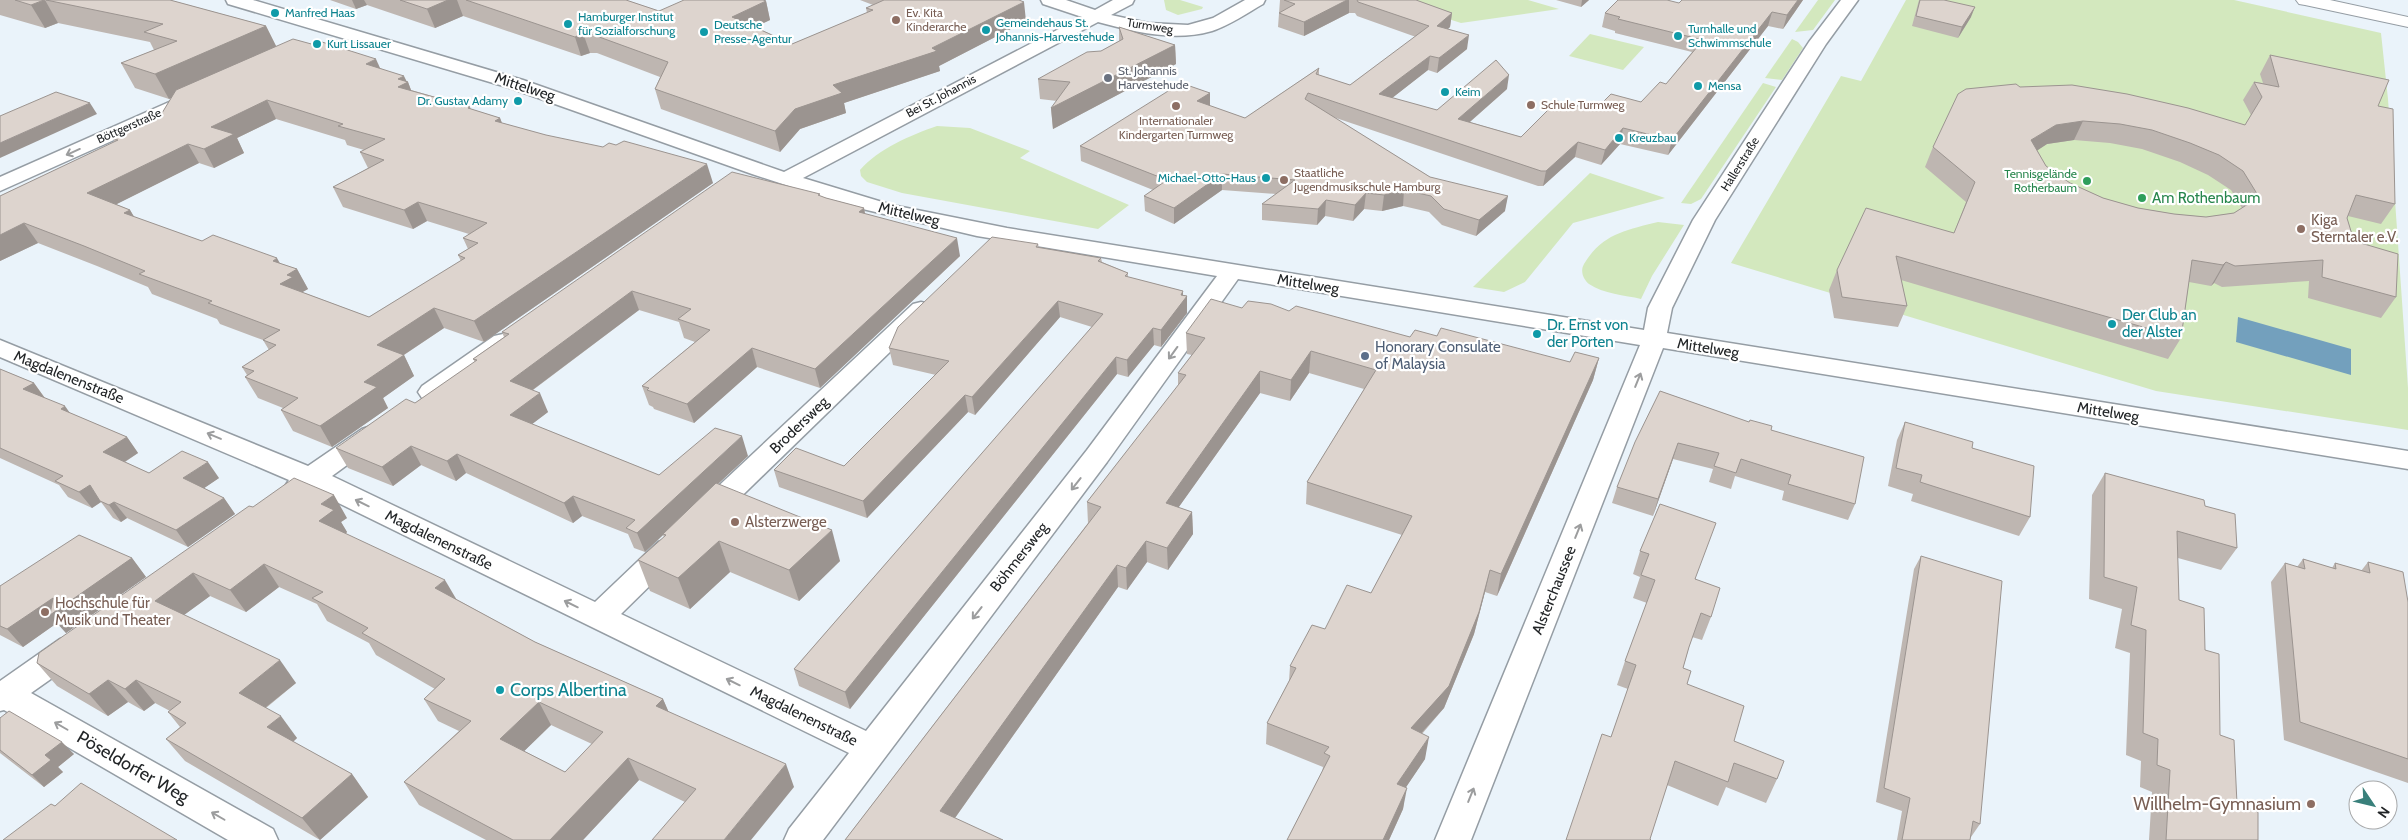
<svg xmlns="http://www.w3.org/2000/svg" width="2408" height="840" font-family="Cabin,sans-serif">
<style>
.green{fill:#d3e8be}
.water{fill:#73a0bd}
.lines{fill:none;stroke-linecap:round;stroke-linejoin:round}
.minor-casing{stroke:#959da4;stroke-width:3}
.major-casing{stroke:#959da4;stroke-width:2}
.minor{fill:#fff;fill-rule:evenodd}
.major{fill:#fff;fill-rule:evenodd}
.wall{fill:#beb6b1;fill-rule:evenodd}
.shaded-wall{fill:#9b9490}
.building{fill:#ddd4ce;stroke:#9b9490;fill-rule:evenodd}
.oneway{stroke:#9c9d9e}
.culture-dot{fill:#0f9aa8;stroke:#fff;stroke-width:2}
.education-dot{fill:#8d6e63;stroke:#fff;stroke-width:2}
.worship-dot{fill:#6b7280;stroke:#fff;stroke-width:2}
.leisure-dot{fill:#2e9e5b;stroke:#fff;stroke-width:2}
.service-dot{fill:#5c6f8a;stroke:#fff;stroke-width:2}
.labels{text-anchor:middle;stroke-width:4.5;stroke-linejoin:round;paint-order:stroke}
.far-culture-label{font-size:12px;fill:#0d838f;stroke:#fff;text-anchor:start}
.far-education-label{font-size:12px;fill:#785e54;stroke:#fff;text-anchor:start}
.far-street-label{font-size:12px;fill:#222527;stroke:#fff}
.far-worship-label{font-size:12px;fill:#5b616d;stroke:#fff;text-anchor:start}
.far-leisure-label{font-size:12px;fill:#27864d;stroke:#fff;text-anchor:end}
.street-label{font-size:15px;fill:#222527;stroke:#fff}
.leisure-label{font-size:15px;fill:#27864d;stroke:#fff;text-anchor:start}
.education-label{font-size:15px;fill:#785e54;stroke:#fff;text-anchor:start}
.culture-label{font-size:15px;fill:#0d838f;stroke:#fff;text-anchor:start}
.service-label{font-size:15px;fill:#4e5e75;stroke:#fff;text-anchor:start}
.near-culture-label{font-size:18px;fill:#0d838f;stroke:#fff;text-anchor:start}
.near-street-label{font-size:18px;fill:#222527;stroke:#fff}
.near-education-label{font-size:18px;fill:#785e54;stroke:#fff;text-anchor:end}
</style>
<rect width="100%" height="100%" fill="#eaf3fa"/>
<g class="green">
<path d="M 1164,0 L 1180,0 L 1203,7 L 1202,9 L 1178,15 L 1166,10 Z"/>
<path d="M 1398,0 L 1528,0 L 1559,9 L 1461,23 L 1395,2 Z"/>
<path d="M 1818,0 L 1835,0 L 1813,30 L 1795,32 Z"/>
<path d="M 1906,0 L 2234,0 L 2381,33 L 2388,99 L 2408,388 L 2408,430 L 2156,391 L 1731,263 L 1841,76 L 1861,81 Z"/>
<path d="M 1590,34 L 1644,47 L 1623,70 L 1569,56 Z"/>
<path d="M 1792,39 L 1798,42 L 1803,48 L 1782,80 L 1765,78 Z"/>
<path d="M 1763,83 L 1776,87 L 1701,199 L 1691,204 L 1681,203 Z"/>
<path d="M 937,126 L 970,128 L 1030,151 L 1020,158 L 1129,205 L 1098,229 L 902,193 L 867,182 L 861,176 L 860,170 C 878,149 911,135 937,126 Z"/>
<path d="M 1590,173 L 1665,198 L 1573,223 L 1525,282 L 1504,292 L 1473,287 Z"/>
<path d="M 1658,222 L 1684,225 L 1652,276 L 1641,299 C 1625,295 1603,294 1589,284 C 1583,279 1580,271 1584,264 C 1602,234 1626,230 1658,222 Z"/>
</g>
<path class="water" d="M 2238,317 L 2351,349 L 2351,375 L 2236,342 Z"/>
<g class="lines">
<g class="minor-casing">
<g id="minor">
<path d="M 226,0 L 253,0 L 523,80 L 784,172 L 1082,17 L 1043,4 L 1041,0 L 1066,0 L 1095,10 L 1113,0 L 1134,0 L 1132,4 L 1111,15 L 1148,23 L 1188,25 L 1213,18 L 1245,0 L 1265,0 L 1263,4 C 1247,13 1230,25 1212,31 C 1174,42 1135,32 1098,22 L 803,178 L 892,205 L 1007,228 L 1644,330 L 1648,308 L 1693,220 L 1809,42 L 1841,0 L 1858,0 L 1826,44 L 1715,220 L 1672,308 L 1667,333 L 2408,451 L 2408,469 L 1663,348 L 1471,840 L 1435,840 L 1640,345 L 1238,279 L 1107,462 L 823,840 L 784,840 L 789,829 L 849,753 L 312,490 L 299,496 L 289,493 L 285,486 L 289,480 L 0,357 L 0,340 L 308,466 L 362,429 L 371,426 L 380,429 L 384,435 L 380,441 L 332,476 L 595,602 L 658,542 L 668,539 L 678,542 L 683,550 L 678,558 L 621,614 L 866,731 L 1087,450 L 1217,276 L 977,236 L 850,206 L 752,174 L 510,88 L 228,4 Z"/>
<path d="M 194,91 L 201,93 L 203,97 L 201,101 L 0,191 L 0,177 Z"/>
<path d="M 921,302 L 929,304 L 933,309 L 929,314 L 715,522 L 705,525 L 695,522 L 691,515 L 695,508 L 913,304 Z"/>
<path d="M 503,334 L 512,336 L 515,341 L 512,346 L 440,398 L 431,400 L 422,398 L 418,392 L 422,386 L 494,336 Z"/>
<path d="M 71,636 L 82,639 L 87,648 L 82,657 L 31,693 L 273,829 L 278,840 L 228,840 L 4,710 L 0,711 L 0,681 L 60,639 Z"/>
</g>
</g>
<g class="major-casing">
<path id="major" d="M 2296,0 L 2330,0 L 2408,17 L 2408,27 L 2305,5 L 2299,4 Z"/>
</g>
<use href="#minor" class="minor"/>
<use href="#major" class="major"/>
</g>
<g class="wall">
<path d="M 0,0 L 170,0 L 266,26 L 276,46 L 380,68 L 408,82 L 411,90 L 470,107 L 471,109 L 500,118 L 502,123 L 713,183 L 484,342 L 444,328 L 404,355 L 414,376 L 383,398 L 388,408 L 332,447 L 293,431 L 281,410 L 283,408 L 258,398 L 245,377 L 247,375 L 242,367 L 269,350 L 263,340 L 220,324 L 217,319 L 152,294 L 148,287 L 97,266 L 38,243 L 0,261 L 0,196 L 115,142 L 113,139 L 159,118 L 171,98 L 169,99 L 135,88 L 121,63 L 154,50 L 150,42 L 58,23 L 45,28 L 0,15 ZM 276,119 L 345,140 L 347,145 L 364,150 L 360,152 L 368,168 L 333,187 L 343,207 L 413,229 L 427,221 L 469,234 L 463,238 L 468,249 L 458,255 L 461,261 L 369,317 L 302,292 L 308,289 L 297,269 L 279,263 L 202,241 L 134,217 L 130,210 L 116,204 L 199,163 L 214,168 L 244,153 L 237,138 Z"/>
<path d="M 330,0 L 626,0 L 659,11 L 766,1 L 770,20 L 755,27 L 792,44 L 867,13 L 866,8 L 873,5 L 860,0 L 1019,0 L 1026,21 L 939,66 L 940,71 L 844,103 L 846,113 L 800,129 L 780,152 L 661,109 L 655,89 L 660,77 L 597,53 L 590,53 L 581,56 L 463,16 L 435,28 L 367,5 L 356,9 Z"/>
<path d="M 1280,0 L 1416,0 L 1452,13 L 1450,27 L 1448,29 L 1467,49 L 1437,73 L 1428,70 L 1392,98 L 1437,110 L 1507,89 L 1470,122 L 1521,137 L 1595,110 L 1641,102 L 1666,84 L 1692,52 L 1615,33 L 1615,31 L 1602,27 L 1605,13 L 1679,3 L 1803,0 L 1783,29 L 1768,26 L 1668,155 L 1620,144 L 1601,165 L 1575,157 L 1543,186 L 1538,186 L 1333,117 L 1430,177 L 1505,211 L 1476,236 L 1442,225 L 1429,212 L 1403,206 L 1382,211 L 1364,209 L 1353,221 L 1325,216 L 1317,225 L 1262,220 L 1262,204 L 1276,194 L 1222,190 L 1174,224 L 1145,211 L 1144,196 L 1153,190 L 1081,161 L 1080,146 L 1210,93 L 1210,106 L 1245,118 L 1319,68 L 1319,75 L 1350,85 L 1416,37 L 1357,16 L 1355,13 L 1349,13 L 1304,36 L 1278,27 Z"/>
<path d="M 1556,0 L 1589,0 L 1581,7 Z"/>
<path d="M 1919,0 L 1944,0 L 1971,17 L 1958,38 L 1912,26 Z"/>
<path d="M 1119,27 L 1175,45 L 1176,64 L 1053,129 L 1051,108 L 1057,101 L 1040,99 L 1038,79 L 1101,51 L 1119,41 Z"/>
<path d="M 2270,55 L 2378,106 L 2395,204 L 2381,224 L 2348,216 L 2347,218 L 2354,241 L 2396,297 L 2381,318 L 2308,298 L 2309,281 L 2222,287 L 2214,283 L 2211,286 L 2189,282 L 2181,338 L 2168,359 L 1901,280 L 1907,306 L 1898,327 L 1834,318 L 1829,290 L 1837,270 L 1954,233 L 1966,202 L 1925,167 L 1933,147 L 2020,87 L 2245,125 L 2251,115 L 2243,100 L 2254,82 L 2263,83 L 2260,74 ZM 2074,140 L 2110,143 L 2142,149 L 2180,162 L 2208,175 L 2231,190 L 2242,208 L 2234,213 L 2206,217 L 2174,214 L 2138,208 L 2103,198 L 2070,183 L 2046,166 L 2037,150 L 2047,144 Z"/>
<path d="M 820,196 L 826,198 L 864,208 L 865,214 L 960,256 L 820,388 L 757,367 L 694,423 L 654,409 L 653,407 L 649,405 L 642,386 L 695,342 L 684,338 L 679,322 L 639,310 L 533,390 L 548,412 L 532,424 L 659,475 L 748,456 L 718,484 L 840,561 L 799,601 L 730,572 L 690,609 L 650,591 L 638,560 L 664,537 L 663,535 L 645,552 L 634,548 L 628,534 L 582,516 L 573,523 L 466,473 L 456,481 L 421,465 L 393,486 L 348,468 L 336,448 L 415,403 L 475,362 L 473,359 L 504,337 L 502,332 Z"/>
<path d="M 1038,244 L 1039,248 L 1101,258 L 1102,262 L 1128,273 L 1128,277 L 1183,291 L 1183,295 L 1187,296 L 1187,313 L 1161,347 L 1154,345 L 1128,377 L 1117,374 L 850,709 L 799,686 L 794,669 L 1092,327 L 1060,317 L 975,415 L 968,412 L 867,518 L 779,487 L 774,470 L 844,466 L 936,375 L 893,365 L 889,348 Z"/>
<path d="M 1242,308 L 1289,311 L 1410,337 L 1437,336 L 1570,362 L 1599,358 L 1593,380 L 1497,596 L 1485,592 L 1474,634 L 1444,708 L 1422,734 L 1425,759 L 1406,787 L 1403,809 L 1389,840 L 1287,840 L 1322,772 L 1323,767 L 1266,744 L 1267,723 L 1289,681 L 1290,666 L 1325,629 L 1371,593 L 1402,535 L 1306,504 L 1307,482 L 1364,389 L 1309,373 L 1290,401 L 1260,393 L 1178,508 L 1192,512 L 1193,534 L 1168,570 L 1147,562 L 1127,590 L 1118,587 L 955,818 L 845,840 L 1088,523 L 1087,502 L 1178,386 L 1178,373 L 1192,355 L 1187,354 L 1186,333 Z"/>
<path d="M 0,369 L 34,383 L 45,398 L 70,413 L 127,437 L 138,453 L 125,462 L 149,473 L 219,478 L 204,488 L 224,498 L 235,514 L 188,547 L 127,518 L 121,522 L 113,518 L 101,502 L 92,508 L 68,497 L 59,485 L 0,458 Z"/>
<path d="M 1660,391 L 1771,430 L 1855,504 L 1848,520 L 1782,500 L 1784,491 L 1735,476 L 1731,489 L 1709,482 L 1713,469 L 1673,459 L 1653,516 L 1612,503 L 1617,487 Z"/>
<path d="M 1905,422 L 1972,448 L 2030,517 L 2019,536 L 1911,501 L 1913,494 L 1888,486 L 1897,440 Z"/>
<path d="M 2105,473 L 2205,506 L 2237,548 L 2221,570 L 2178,558 L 2179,600 L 2205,650 L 2220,735 L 2237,804 L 2258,840 L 2149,840 L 2152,792 L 2140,787 L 2141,761 L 2126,755 L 2130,653 L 2115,648 L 2122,609 L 2089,599 L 2092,495 Z"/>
<path d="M 1660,504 L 1696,579 L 1711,617 L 1702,640 L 1692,637 L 1689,647 L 1683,668 L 1687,684 L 1734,741 L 1777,779 L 1766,803 L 1726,787 L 1718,806 L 1667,785 L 1650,839 L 1566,840 L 1611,737 L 1628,689 L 1617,685 L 1625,661 L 1647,603 L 1633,598 L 1640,577 L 1633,574 L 1640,551 Z"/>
<path d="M 253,507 L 347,518 L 341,522 L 347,532 L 346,534 L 456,599 L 535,642 L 663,699 L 668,711 L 794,787 L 685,802 L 639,780 L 583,840 L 486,840 L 419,805 L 404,782 L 459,731 L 438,721 L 424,699 L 435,689 L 376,655 L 369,643 L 327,621 L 317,604 L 279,587 L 246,612 L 210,596 L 184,615 L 296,683 L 266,708 L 297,738 L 293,742 L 352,774 L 368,797 L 320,840 L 185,761 L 166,739 L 180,727 L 168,712 L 170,711 L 155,703 L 144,711 L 128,702 L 108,716 L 57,686 L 37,663 ZM 551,725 L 592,744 L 565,772 L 524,751 Z"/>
<path d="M 1921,556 L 1980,824 L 1971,837 L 1970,837 L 1970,840 L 1897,840 L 1902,811 L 1876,802 L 1914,569 Z"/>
<path d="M 132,558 L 146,577 L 66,633 L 57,623 L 23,647 L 0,635 L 0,586 Z"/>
<path d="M 2303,559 L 2332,568 L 2335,563 L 2361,571 L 2368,562 L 2408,602 L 2408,783 L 2284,740 L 2271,582 L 2285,563 L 2297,567 Z"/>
<path d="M 0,718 L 74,754 L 58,767 L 63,772 L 44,787 L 0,753 Z"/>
</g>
<g class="shaded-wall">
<path d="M 45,0 L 58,23 L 45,28 L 31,5 Z"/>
<path d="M 352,0 L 364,0 L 367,5 L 356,9 Z"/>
<path d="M 448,0 L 457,0 L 463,16 L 435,28 L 427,9 Z"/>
<path d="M 1347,0 L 1349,0 L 1349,13 L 1304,36 L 1304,22 Z"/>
<path d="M 1582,0 L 1589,0 L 1581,7 Z"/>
<path d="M 1798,0 L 1803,0 L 1783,29 L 1787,15 Z"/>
<path d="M 766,1 L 770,20 L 736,36 L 732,17 Z"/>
<path d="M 1024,2 L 1026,21 L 939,66 L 940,71 L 844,103 L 846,113 L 800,129 L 780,152 L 775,131 L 795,109 L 833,85 L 932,48 Z"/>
<path d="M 1975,7 L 1971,17 L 1958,38 L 1962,27 Z"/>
<path d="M 1772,12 L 1768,26 L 1668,155 L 1672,140 Z"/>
<path d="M 1452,13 L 1450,27 L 1435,40 L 1437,26 Z"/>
<path d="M 266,26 L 278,50 L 169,99 L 155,74 Z"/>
<path d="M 583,33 L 590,53 L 581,56 L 575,37 Z"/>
<path d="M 1469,35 L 1467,49 L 1437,73 L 1439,58 Z"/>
<path d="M 1175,45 L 1176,64 L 1053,129 L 1051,108 Z"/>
<path d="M 1430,56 L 1428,70 L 1378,109 L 1379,94 Z"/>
<path d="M 376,59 L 384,77 L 366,64 Z"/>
<path d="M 1509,75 L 1507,89 L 1456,134 L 1458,119 Z"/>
<path d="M 404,76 L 407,82 L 408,82 L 415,101 L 398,87 L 398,79 Z"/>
<path d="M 1210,93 L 1210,108 L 1197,101 Z"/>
<path d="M 267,100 L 276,119 L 237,138 L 244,153 L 214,168 L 204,149 L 211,127 Z"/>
<path d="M 90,103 L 97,114 L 0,158 L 0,143 Z"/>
<path d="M 500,118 L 507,137 L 495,121 Z"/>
<path d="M 2083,121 L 2074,140 L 2047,144 L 2023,160 L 2031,140 L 2056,125 Z"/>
<path d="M 1623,128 L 1620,144 L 1601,165 L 1605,150 Z"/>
<path d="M 1578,142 L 1575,157 L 1543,186 L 1546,171 Z"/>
<path d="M 188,144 L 199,163 L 99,213 L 87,193 Z"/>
<path d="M 707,164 L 713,183 L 484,342 L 474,321 Z"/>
<path d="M 1222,174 L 1222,190 L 1174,224 L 1174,208 Z"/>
<path d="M 1404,190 L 1403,206 L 1382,211 L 1384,195 Z"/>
<path d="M 1366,193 L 1364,209 L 1353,221 L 1355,205 Z"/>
<path d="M 1508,196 L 1505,211 L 1476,236 L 1479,220 Z"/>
<path d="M 1326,200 L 1325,216 L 1317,225 L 1318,209 Z"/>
<path d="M 418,202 L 427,221 L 413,229 L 404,210 Z"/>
<path d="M 864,208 L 867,226 L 859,212 Z"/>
<path d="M 130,210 L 142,230 L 124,213 Z"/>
<path d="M 24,223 L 38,243 L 0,261 L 0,235 Z"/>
<path d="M 957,238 L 960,256 L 820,388 L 815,369 Z"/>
<path d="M 277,258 L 288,278 L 273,261 Z"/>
<path d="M 2226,262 L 2214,283 L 2211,286 L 2223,265 Z"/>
<path d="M 297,269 L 308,289 L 301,293 L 280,284 L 287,275 Z"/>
<path d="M 632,291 L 639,310 L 519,400 L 510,381 Z"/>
<path d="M 1183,291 L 1183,301 L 1187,296 L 1187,313 L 1161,347 L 1161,330 L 1181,295 Z"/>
<path d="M 1058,301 L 1060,317 L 975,415 L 972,397 Z"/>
<path d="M 434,308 L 444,328 L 387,366 L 377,345 Z"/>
<path d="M 1153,328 L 1154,345 L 1128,377 L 1127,360 Z"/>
<path d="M 752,348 L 757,367 L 694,423 L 687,404 Z"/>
<path d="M 1311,351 L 1309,373 L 1290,401 L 1291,380 Z"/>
<path d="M 404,355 L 414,376 L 383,398 L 388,408 L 332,447 L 320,426 L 364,382 Z"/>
<path d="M 1116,357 L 1117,374 L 850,709 L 845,692 Z"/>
<path d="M 1599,358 L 1593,380 L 1497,596 L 1501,574 Z"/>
<path d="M 1260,371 L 1260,393 L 1166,525 L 1166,503 Z"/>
<path d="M 34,383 L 46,400 L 23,389 Z"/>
<path d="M 540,393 L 548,412 L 519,434 L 510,415 Z"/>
<path d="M 965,395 L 968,412 L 867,518 L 863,501 Z"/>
<path d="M 65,406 L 77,423 L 61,409 Z"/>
<path d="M 742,436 L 748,456 L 664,534 L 663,534 L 663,535 L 645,552 L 637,533 Z"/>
<path d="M 127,437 L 138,453 L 115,468 L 103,452 Z"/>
<path d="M 1678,443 L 1673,459 L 1653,516 L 1658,499 Z"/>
<path d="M 411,446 L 421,465 L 393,486 L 382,467 Z"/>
<path d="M 457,454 L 466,473 L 456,481 L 447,461 Z"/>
<path d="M 208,462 L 219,478 L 194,495 L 183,478 Z"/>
<path d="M 90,485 L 101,502 L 92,508 L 79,492 Z"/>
<path d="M 334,495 L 347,518 L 341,522 L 347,532 L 333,544 L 319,521 L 321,504 Z"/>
<path d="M 573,496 L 582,516 L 573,523 L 564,503 Z"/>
<path d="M 224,498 L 235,514 L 188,547 L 176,530 Z"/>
<path d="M 114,502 L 127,518 L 121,522 L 109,505 Z"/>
<path d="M 1192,512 L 1193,534 L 1168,570 L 1167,548 Z"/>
<path d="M 832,530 L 840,561 L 799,601 L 789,570 Z"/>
<path d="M 719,541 L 730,572 L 690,609 L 678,578 Z"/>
<path d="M 1146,541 L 1147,562 L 1127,590 L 1126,568 Z"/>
<path d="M 132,558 L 146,577 L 66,633 L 57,623 L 23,647 L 7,629 L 53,598 Z"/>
<path d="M 264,564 L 279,587 L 246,612 L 230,590 Z"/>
<path d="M 1117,565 L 1118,587 L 945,832 L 940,811 Z"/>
<path d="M 1490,570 L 1485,592 L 1474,634 L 1444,708 L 1407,749 L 1411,728 Z"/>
<path d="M 193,573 L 210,596 L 173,623 L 155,601 Z"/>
<path d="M 445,580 L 458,602 L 435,588 Z"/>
<path d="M 280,660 L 296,683 L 256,715 L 239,693 Z"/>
<path d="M 108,680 L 128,702 L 108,716 L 89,694 Z"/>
<path d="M 136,680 L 155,703 L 144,711 L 125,689 Z"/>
<path d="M 663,699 L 673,722 L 656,706 Z"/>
<path d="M 539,702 L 551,725 L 513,762 L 500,739 Z"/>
<path d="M 281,716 L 297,738 L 284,750 L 267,727 Z"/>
<path d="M 1429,737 L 1425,759 L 1394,805 L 1397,784 Z"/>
<path d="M 62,742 L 74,754 L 58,767 L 63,772 L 44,787 L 32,775 L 45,755 Z"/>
<path d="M 628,758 L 639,780 L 583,840 L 550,840 Z"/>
<path d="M 786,764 L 794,787 L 751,840 L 724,840 Z"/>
<path d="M 352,774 L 368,797 L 320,840 L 302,818 Z"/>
<path d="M 1407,788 L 1403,809 L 1389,840 L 1383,840 Z"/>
</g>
<g class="building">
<path d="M 15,0 L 44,0 L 31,5 Z"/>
<path d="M 46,0 L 170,0 L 266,26 L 155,74 L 121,63 L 177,41 L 144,32 L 163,24 Z"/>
<path d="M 400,0 L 448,0 L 427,9 Z"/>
<path d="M 466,0 L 626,0 L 659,11 L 684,0 L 763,0 L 766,1 L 732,17 L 792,44 L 873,10 L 866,8 L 884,0 L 1019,0 L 1024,2 L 932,48 L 937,51 L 833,85 L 842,93 L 795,109 L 775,131 L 655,89 L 668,62 L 591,34 L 583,33 L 575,37 Z"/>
<path d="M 1284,0 L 1347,0 L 1304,22 L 1279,13 L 1295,4 Z"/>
<path d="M 1357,0 L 1416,0 L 1452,13 L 1437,26 L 1469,35 L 1439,58 L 1430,56 L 1379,94 L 1437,110 L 1496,60 L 1509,75 L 1458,119 L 1521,137 L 1557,101 L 1595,110 L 1611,94 L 1641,102 L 1660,82 L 1666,84 L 1703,40 L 1618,19 L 1620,17 L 1605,13 L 1618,0 L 1667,0 L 1679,3 L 1682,0 L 1798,0 L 1787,15 L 1772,12 L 1672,140 L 1623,128 L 1605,150 L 1578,142 L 1546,171 L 1541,171 L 1308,93 L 1305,99 L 1430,177 L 1508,196 L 1479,220 L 1444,209 L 1431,196 L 1404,190 L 1384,195 L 1366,193 L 1355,205 L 1326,200 L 1318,209 L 1262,204 L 1295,180 L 1222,174 L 1174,208 L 1144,196 L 1167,180 L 1080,146 L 1181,83 L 1210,93 L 1197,101 L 1245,118 L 1319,68 L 1316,74 L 1350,85 L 1429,26 L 1358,2 Z"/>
<path d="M 1920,0 L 1944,0 L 1975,7 L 1962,27 L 1916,16 Z"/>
<path d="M 1119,27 L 1175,45 L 1051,108 L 1070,82 L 1038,79 L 1087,52 L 1101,51 L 1123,39 Z"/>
<path d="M 293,39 L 315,45 L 322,42 L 376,59 L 366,64 L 404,76 L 398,79 L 408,82 L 398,87 L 470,107 L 468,108 L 500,118 L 495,121 L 546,135 L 603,147 L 609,143 L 616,145 L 624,141 L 707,164 L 474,321 L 434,308 L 377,345 L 404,355 L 364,382 L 377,387 L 320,426 L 281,410 L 298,398 L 245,377 L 254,371 L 242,367 L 276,345 L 263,340 L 280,330 L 208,303 L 212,301 L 139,274 L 145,271 L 84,246 L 24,223 L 0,235 L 0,196 L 118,140 L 113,139 L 159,118 L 176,90 ZM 267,100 L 343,124 L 338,126 L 385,139 L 360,152 L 384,160 L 333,187 L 404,210 L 418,202 L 487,223 L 463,238 L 478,243 L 458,255 L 465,258 L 369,317 L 280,284 L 293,277 L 287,275 L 297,269 L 273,261 L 277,258 L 213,235 L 202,241 L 124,213 L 130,210 L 87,193 L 188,144 L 204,149 L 234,134 L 211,127 Z"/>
<path d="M 2270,55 L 2389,80 L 2378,106 L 2393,109 L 2395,204 L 2356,195 L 2347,218 L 2354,241 L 2398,254 L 2396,297 L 2322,277 L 2323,260 L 2235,266 L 2226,262 L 2223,265 L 2192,260 L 2181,338 L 1896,256 L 1907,306 L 1842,297 L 1837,270 L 1866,208 L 1954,233 L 1975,182 L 1933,147 L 1958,94 L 1966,89 L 2016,84 L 2020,87 L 2072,85 L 2127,94 L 2188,108 L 2245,125 L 2262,97 L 2254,82 L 2279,87 ZM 2083,121 L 2120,124 L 2152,130 L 2190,143 L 2219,155 L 2243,171 L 2259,197 L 2234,213 L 2206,217 L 2174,214 L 2138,208 L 2103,198 L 2070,183 L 2046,166 L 2031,140 L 2056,125 Z"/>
<path d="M 56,92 L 90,103 L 0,143 L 0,116 Z"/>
<path d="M 732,172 L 820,194 L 818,195 L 826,198 L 864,208 L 859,212 L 957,238 L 815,369 L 752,348 L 687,404 L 647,390 L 649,388 L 642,386 L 710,330 L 678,319 L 691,309 L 632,291 L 510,381 L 540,393 L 510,415 L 659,475 L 715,428 L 742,436 L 637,533 L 626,528 L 635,520 L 573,496 L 564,503 L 457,454 L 447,461 L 411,446 L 382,467 L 336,448 L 406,399 L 415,403 L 477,360 L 473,359 L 509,334 L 502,332 Z"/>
<path d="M 992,237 L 1038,244 L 1036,247 L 1101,258 L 1098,261 L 1128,273 L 1125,276 L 1183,291 L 1181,295 L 1187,296 L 1161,330 L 1153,328 L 1127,360 L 1116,357 L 845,692 L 794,669 L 1103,314 L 1058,301 L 972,397 L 965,395 L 863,501 L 774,470 L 796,448 L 844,466 L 949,361 L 889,348 L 898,327 Z"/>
<path d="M 1211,299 L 1242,308 L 1248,301 L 1271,304 L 1289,311 L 1296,306 L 1410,337 L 1415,330 L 1437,336 L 1441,328 L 1570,362 L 1575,352 L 1599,358 L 1501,574 L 1490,570 L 1479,612 L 1449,686 L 1411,728 L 1429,737 L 1397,784 L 1407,788 L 1383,840 L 1287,840 L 1330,756 L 1324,753 L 1329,747 L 1267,723 L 1296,668 L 1290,666 L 1312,625 L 1325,629 L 1347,585 L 1371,593 L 1412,516 L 1307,482 L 1376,370 L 1311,351 L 1291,380 L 1260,371 L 1166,503 L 1192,512 L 1167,548 L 1146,541 L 1126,568 L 1117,565 L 940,811 L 1003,840 L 845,840 L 1101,507 L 1087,502 L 1186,375 L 1178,373 L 1205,338 L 1186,333 Z"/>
<path d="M 0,369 L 34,383 L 23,389 L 65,406 L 61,409 L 127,437 L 103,452 L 149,473 L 182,451 L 208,462 L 183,478 L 224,498 L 176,530 L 114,502 L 109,505 L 100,501 L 90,485 L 79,492 L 55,481 L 63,476 L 0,448 Z"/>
<path d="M 1660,391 L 1749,422 L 1750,420 L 1772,426 L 1771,430 L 1864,457 L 1855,504 L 1788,484 L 1791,475 L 1741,459 L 1736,473 L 1714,466 L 1719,453 L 1678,443 L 1658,499 L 1617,487 L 1635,442 Z"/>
<path d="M 1905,422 L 1973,442 L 1972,448 L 2034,466 L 2030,517 L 1920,482 L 1922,475 L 1896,468 Z"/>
<path d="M 2105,473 L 2204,500 L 2205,506 L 2235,514 L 2237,548 L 2177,531 L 2179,600 L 2204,608 L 2205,650 L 2219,654 L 2220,735 L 2234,740 L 2237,804 L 2258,812 L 2258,840 L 2166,840 L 2170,770 L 2157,765 L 2158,739 L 2143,733 L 2146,630 L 2131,625 L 2137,587 L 2104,577 Z"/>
<path d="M 294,478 L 334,495 L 321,504 L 334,510 L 319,521 L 445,580 L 435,588 L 535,642 L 663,699 L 656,706 L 786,764 L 724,840 L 652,840 L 696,789 L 628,758 L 550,840 L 513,840 L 404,782 L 471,721 L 424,699 L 445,679 L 362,633 L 368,628 L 312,598 L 323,592 L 264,564 L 230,590 L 193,573 L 155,601 L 280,660 L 239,693 L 281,716 L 267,727 L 352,774 L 302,818 L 166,739 L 186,723 L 168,712 L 181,702 L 136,680 L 125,689 L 108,680 L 89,694 L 37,663 L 39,653 L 249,506 L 253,507 ZM 539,702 L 603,732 L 565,772 L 500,739 Z"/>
<path d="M 716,483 L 832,530 L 789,570 L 719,541 L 678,578 L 638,560 L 666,535 L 663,534 Z"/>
<path d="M 1660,504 L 1716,523 L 1695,579 L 1720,588 L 1711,617 L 1701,613 L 1689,647 L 1683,668 L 1691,671 L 1687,684 L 1744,706 L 1734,741 L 1784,761 L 1777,779 L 1734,763 L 1728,782 L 1675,761 L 1650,839 L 1651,840 L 1566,840 L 1602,734 L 1611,737 L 1636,665 L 1625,661 L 1655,580 L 1641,575 L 1649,554 L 1640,551 Z"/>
<path d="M 79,535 L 132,558 L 50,615 L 53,598 L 7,629 L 0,626 L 0,586 Z"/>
<path d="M 1921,556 L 2002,581 L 1980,824 L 1973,821 L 1970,840 L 1902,840 L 1910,798 L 1884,788 Z"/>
<path d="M 2303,559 L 2336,569 L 2335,563 L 2370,573 L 2368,562 L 2403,572 L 2408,602 L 2408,759 L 2300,722 L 2285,563 L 2305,569 Z"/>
<path d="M 9,711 L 62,742 L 45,755 L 51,760 L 32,775 L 0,750 L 0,718 Z"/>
<path d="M 81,783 L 177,840 L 3,840 L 51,804 L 55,806 Z"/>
</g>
<defs><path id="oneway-shaft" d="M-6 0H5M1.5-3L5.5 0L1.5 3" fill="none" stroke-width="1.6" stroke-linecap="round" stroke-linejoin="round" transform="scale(1.25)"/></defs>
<g class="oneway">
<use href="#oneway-shaft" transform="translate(73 152) rotate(156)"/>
<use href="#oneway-shaft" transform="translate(1173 353) rotate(126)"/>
<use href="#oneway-shaft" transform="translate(1638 380) rotate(-68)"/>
<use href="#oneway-shaft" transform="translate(214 436) rotate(-157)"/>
<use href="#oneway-shaft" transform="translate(1076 484) rotate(128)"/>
<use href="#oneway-shaft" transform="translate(362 503) rotate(-154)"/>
<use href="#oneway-shaft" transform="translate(1578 531) rotate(-68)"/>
<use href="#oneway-shaft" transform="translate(571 604) rotate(-154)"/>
<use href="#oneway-shaft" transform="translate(977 613) rotate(128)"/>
<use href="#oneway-shaft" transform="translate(733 682) rotate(-154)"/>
<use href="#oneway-shaft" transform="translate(61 726) rotate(-150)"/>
<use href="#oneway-shaft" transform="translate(1471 795) rotate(-68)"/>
<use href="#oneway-shaft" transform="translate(218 816) rotate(-150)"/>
</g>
<g class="culture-dot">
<circle cx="275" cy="13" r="5"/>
<circle cx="568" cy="24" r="5"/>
<circle cx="986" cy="30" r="5"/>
<circle cx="704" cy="32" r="5"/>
<circle cx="1678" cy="36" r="5"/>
<circle cx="317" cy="44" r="5"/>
<circle cx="1698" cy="86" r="5"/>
<circle cx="1445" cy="92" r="5"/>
<circle cx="518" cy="101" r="5"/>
<circle cx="1619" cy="138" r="5"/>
<circle cx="1266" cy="178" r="5"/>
<circle cx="2112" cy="324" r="5"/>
<circle cx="1537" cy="334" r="5"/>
<circle cx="500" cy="690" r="5"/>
</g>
<g class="education-dot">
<circle cx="896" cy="20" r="5"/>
<circle cx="1531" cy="105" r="5"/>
<circle cx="1176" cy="106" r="5"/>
<circle cx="1284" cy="180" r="5"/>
<circle cx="2301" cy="229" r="5"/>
<circle cx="735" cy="522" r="5"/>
<circle cx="45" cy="612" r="5"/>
<circle cx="2311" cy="804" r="5"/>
</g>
<circle class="worship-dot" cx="1108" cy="78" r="5"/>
<g class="leisure-dot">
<circle cx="2087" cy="181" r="5"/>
<circle cx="2142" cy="198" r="5"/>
</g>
<circle class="service-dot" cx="1365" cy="356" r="5"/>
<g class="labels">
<g class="far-culture-label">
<text x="285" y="17">Manfred Haas</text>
<text x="578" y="21">Hamburger Institut<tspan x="578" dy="14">für Sozialforschung</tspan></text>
<text x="996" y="27">Gemeindehaus St.<tspan x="996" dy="14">Johannis-Harvestehude</tspan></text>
<text x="714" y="29">Deutsche<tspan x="714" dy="14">Presse-Agentur</tspan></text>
<text x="1688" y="33">Turnhalle und<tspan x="1688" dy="14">Schwimmschule</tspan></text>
<text x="327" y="48">Kurt Lissauer</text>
<text x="1708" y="90">Mensa</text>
<text x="1455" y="96">Keim</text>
<text x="508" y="105" text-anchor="end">Dr. Gustav Adamy</text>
<text x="1629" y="142">Kreuzbau</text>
<text x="1256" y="182" text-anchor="end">Michael-Otto-Haus</text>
</g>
<g class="far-education-label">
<text x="906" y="17">Ev. Kita<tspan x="906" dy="14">Kinderarche</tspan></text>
<text x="1541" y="109">Schule Turmweg</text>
<text x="1176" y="125" text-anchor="middle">Internationaler<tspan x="1176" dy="14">Kindergarten Turmweg</tspan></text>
<text x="1294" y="177">Staatliche<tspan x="1294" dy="14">Jugendmusikschule Hamburg</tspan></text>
</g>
<g class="far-street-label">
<text transform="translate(1150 26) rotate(9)" y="4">Turmweg</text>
<text transform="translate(941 96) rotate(-28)" y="4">Bei St. Johannis</text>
<text transform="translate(129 126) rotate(-24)" y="4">Böttgerstraße</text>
<text transform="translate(1740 164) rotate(-58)" y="4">Hallerstraße</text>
</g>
<g class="far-worship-label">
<text x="1118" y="75">St. Johannis<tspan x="1118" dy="14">Harvestehude</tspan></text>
</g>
<g class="far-leisure-label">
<text x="2077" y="178">Tennisgelände<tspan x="2077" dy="14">Rotherbaum</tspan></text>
</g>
<g class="street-label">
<text transform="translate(525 87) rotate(18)" y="5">Mittelweg</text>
<text transform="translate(909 214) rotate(13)" y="5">Mittelweg</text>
<text transform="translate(1308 284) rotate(9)" y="5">Mittelweg</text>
<text transform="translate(1708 348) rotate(9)" y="5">Mittelweg</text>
<text transform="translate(69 377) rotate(22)" y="5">Magdalenenstraße</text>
<text transform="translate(2108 412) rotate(9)" y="5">Mittelweg</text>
<text transform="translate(799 425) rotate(-44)" y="5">Brodersweg</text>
<text transform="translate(439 540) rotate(26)" y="5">Magdalenenstraße</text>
<text transform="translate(1019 557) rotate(-52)" y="5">Böhmersweg</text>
<text transform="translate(1554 590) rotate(-68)" y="5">Alsterchaussee</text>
<text transform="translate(804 716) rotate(26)" y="5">Magdalenenstraße</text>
</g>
<g class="leisure-label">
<text x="2152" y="203">Am Rothenbaum</text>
</g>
<g class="education-label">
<text x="2311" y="225">Kiga<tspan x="2311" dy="17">Sterntaler e.V.</tspan></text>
<text x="745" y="527">Alsterzwerge</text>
<text x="55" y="608">Hochschule für<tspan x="55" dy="17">Musik und Theater</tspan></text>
</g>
<g class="culture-label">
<text x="2122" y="320">Der Club an<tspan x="2122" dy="17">der Alster</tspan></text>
<text x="1547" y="330">Dr. Ernst von<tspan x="1547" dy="17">der Porten</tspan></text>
</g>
<g class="service-label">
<text x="1375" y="352">Honorary Consulate<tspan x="1375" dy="17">of Malaysia</tspan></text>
</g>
<g class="near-culture-label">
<text x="510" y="696">Corps Albertina</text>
</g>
<g class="near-street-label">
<text transform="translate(133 767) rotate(30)" y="6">Pöseldorfer Weg</text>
</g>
<g class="near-education-label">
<text x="2301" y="810">Willhelm-Gymnasium</text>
</g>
</g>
<g transform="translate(2373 805) rotate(125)"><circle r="24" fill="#ffffff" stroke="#a7a8a9"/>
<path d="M0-4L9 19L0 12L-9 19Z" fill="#39807b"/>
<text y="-8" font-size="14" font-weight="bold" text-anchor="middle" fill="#222527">N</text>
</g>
</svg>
